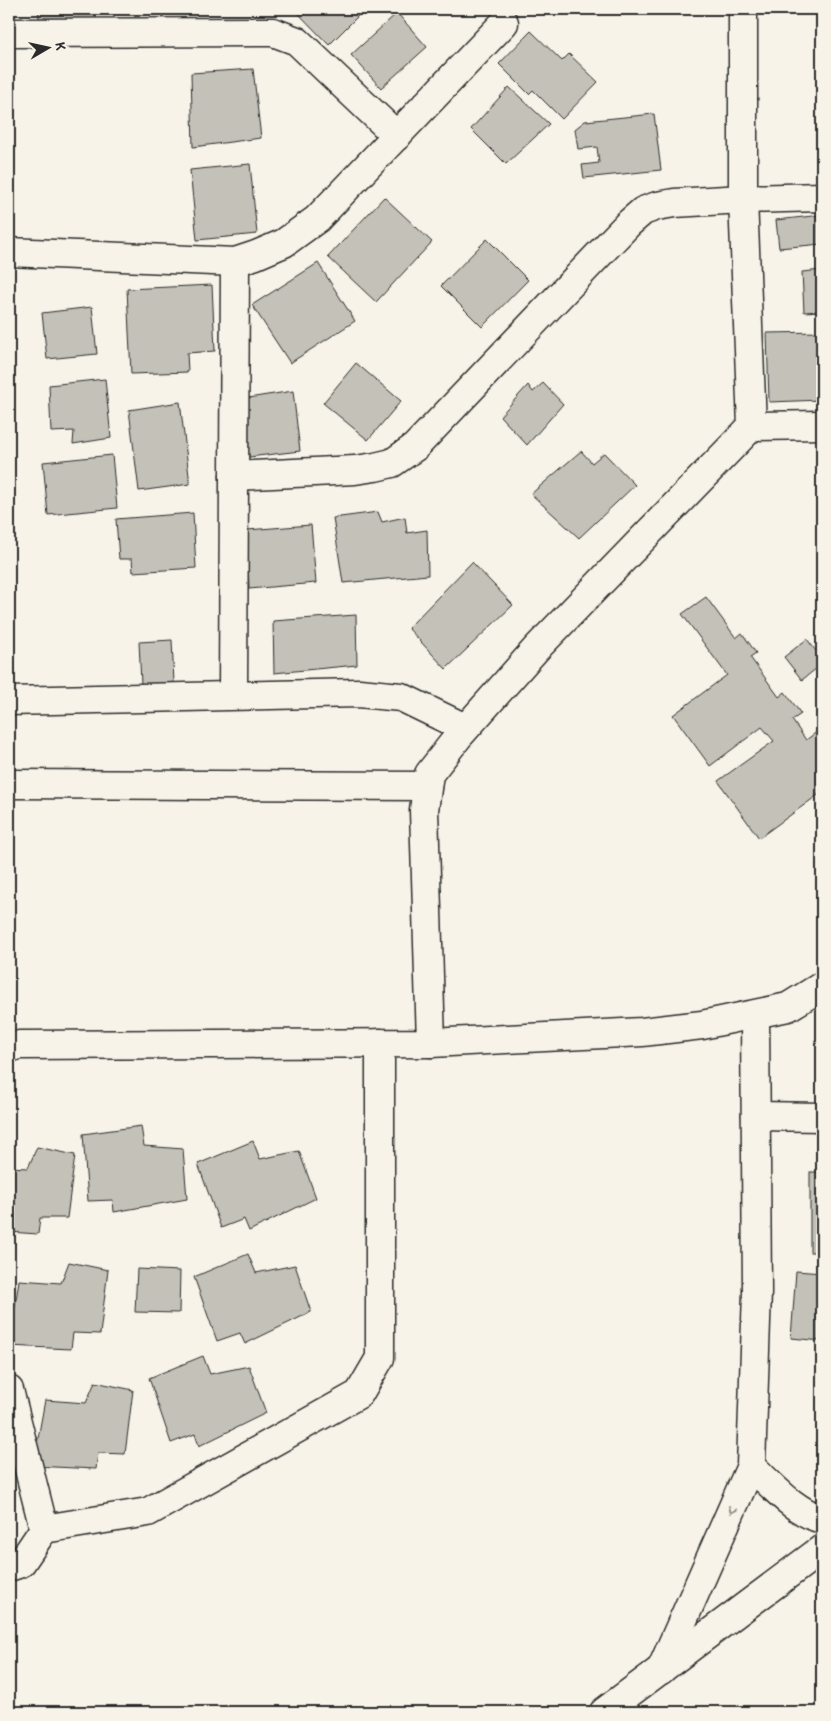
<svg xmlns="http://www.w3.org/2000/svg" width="831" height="1721" font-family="'Patrick Hand',sans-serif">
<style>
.building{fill:#c4c1b9;stroke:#2b2b2b}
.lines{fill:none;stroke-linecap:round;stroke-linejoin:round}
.street-casing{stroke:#2b2b2b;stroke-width:31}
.secondary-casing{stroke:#2b2b2b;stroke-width:31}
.street{stroke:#f7f3e8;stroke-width:28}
.secondary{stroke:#f7f3e8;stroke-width:28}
.oneway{stroke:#918f8a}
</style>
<rect width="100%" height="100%" fill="#f7f3e8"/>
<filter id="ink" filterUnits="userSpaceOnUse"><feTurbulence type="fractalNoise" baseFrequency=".02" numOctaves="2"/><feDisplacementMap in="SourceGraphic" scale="10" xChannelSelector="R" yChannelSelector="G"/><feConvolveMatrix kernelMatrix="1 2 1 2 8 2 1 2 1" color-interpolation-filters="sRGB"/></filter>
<g filter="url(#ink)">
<g class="building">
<path d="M 38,9 L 95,9 L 96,19 L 40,26 Z"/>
<path d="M 298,9 L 365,9 L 329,45 L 296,11 Z"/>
<path d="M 397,13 L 427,47 L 381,88 L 351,55 Z"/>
<path d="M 531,31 L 562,61 L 569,54 L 598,82 L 562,119 L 533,90 L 529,94 L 499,64 Z"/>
<path d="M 253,69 L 261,138 L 193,147 L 191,73 Z"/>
<path d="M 509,87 L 549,124 L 506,164 L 471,129 Z"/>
<path d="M 654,114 L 661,170 L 584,178 L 582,165 L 599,163 L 597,147 L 578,149 L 575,129 L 585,121 Z"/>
<path d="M 250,164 L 257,234 L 197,240 L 190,170 Z"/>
<path d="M 384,197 L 432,242 L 376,302 L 328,257 Z"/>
<path d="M 822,215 L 822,244 L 779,248 L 776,220 Z"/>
<path d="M 487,239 L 528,280 L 482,327 L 441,286 Z"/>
<path d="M 318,263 L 355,321 L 290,363 L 252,305 Z"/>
<path d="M 822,270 L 822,311 L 804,312 L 802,272 Z"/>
<path d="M 212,285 L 215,351 L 187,353 L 188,372 L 131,374 L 127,289 Z"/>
<path d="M 92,307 L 97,354 L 47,359 L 42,313 Z"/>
<path d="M 822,332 L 822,400 L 769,402 L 767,333 Z"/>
<path d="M 356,363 L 401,401 L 368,440 L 323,403 Z"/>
<path d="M 105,379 L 111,438 L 73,444 L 74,431 L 51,432 L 49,385 Z"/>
<path d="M 543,383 L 563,404 L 527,445 L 500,416 L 528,385 L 533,392 Z"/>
<path d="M 293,391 L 300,451 L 249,457 L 242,399 Z"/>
<path d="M 180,402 L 190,484 L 139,491 L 129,410 Z"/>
<path d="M 581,451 L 592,463 L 604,453 L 635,485 L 579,538 L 531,494 Z"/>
<path d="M 112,455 L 117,508 L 48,515 L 43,462 Z"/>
<path d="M 378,512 L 382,522 L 405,517 L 407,533 L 427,530 L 428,575 L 343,583 L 333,518 Z"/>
<path d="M 193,513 L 196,568 L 133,572 L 132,559 L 119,559 L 116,519 Z"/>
<path d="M 311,525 L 316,583 L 249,589 L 247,530 Z"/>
<path d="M 472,562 L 513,605 L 446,669 L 408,628 Z"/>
<path d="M 706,597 L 736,638 L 742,633 L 756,653 L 750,657 L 779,697 L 785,692 L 801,714 L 792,720 L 806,740 L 818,731 L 822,736 L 822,792 L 759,838 L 718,781 L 774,741 L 762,727 L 710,766 L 673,715 L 727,675 L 682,614 Z"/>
<path d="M 356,615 L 357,665 L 274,673 L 273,621 Z"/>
<path d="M 807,639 L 822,659 L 822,664 L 802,680 L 784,657 Z"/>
<path d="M 172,640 L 174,683 L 141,684 L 139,642 Z"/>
<path d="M 141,1126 L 144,1146 L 183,1149 L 187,1199 L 114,1212 L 113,1200 L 88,1201 L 83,1134 Z"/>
<path d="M 253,1141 L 260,1159 L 299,1151 L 316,1198 L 249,1231 L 244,1219 L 221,1228 L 198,1164 Z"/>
<path d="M 37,1147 L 75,1155 L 67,1218 L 40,1218 L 38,1234 L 9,1232 L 9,1167 L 28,1168 Z"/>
<rect x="810" y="1172" width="12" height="80"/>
<path d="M 248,1254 L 256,1273 L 295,1265 L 311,1312 L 245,1344 L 240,1333 L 217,1341 L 194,1277 Z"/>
<path d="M 69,1262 L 108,1270 L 100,1334 L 73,1333 L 71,1349 L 9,1346 L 19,1280 L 61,1283 Z"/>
<path d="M 137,1269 L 180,1271 L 179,1313 L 135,1312 Z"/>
<path d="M 796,1271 L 822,1273 L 822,1341 L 791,1338 Z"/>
<path d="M 203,1356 L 210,1374 L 249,1366 L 266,1413 L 199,1446 L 195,1434 L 171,1443 L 149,1378 Z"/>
<path d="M 95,1382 L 133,1390 L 125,1454 L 98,1453 L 96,1469 L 33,1466 L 45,1400 L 86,1403 Z"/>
</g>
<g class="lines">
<g class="street-casing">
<g id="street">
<path d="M 9,33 L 273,32 L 297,41 L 397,136"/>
<path d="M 9,252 L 235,262 L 256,255 L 284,243 L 317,219 L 504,23"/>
<path d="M 752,426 L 822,425"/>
<path d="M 234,476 L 355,470 L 375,467 L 392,463 L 415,447 L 628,224 L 643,211 L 657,206 L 674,203 L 743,199 L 822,197"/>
<path d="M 233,695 L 235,262"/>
<path d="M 9,701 L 359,693 L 401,697 L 465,728"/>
<path d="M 9,784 L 427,786"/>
<path d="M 431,1043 L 424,810 L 429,774 L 458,737 L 536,649 L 752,426 L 743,199 L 743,9"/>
<path d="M 756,1116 L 822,1117"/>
<path d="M 9,1390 L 44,1529"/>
<path d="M 751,1466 C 772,1485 794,1512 822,1519"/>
<path d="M 9,1567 L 21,1563 L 44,1529 L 148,1512 L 359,1394 L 380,1358 L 380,1043"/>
<path d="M 661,1670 L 751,1466 L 757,1292 L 755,1015"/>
<path d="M 604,1712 L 822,1549"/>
</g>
</g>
<g class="secondary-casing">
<path id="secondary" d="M 9,1048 L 19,1045 L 431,1043 L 642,1032 L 702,1025 L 788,1007 L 822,986"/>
</g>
<use href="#street" class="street"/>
<use href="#secondary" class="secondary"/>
</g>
<defs><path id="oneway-chevron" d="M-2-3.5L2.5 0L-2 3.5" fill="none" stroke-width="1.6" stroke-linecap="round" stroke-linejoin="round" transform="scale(1.25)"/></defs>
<use class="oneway" href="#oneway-chevron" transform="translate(732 1510) rotate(114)"/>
</g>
<rect width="831" height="1721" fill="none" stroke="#f7f3e8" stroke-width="30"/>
<rect x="15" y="15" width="801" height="1691" fill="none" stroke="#2b2b2b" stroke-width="2" filter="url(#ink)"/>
<g transform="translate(48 48) rotate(81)" stroke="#f7f3e8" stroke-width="4" paint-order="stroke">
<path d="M0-4L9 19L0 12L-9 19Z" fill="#2b2b2b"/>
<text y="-8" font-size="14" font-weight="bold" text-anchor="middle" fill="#2b2b2b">K</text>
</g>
</svg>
